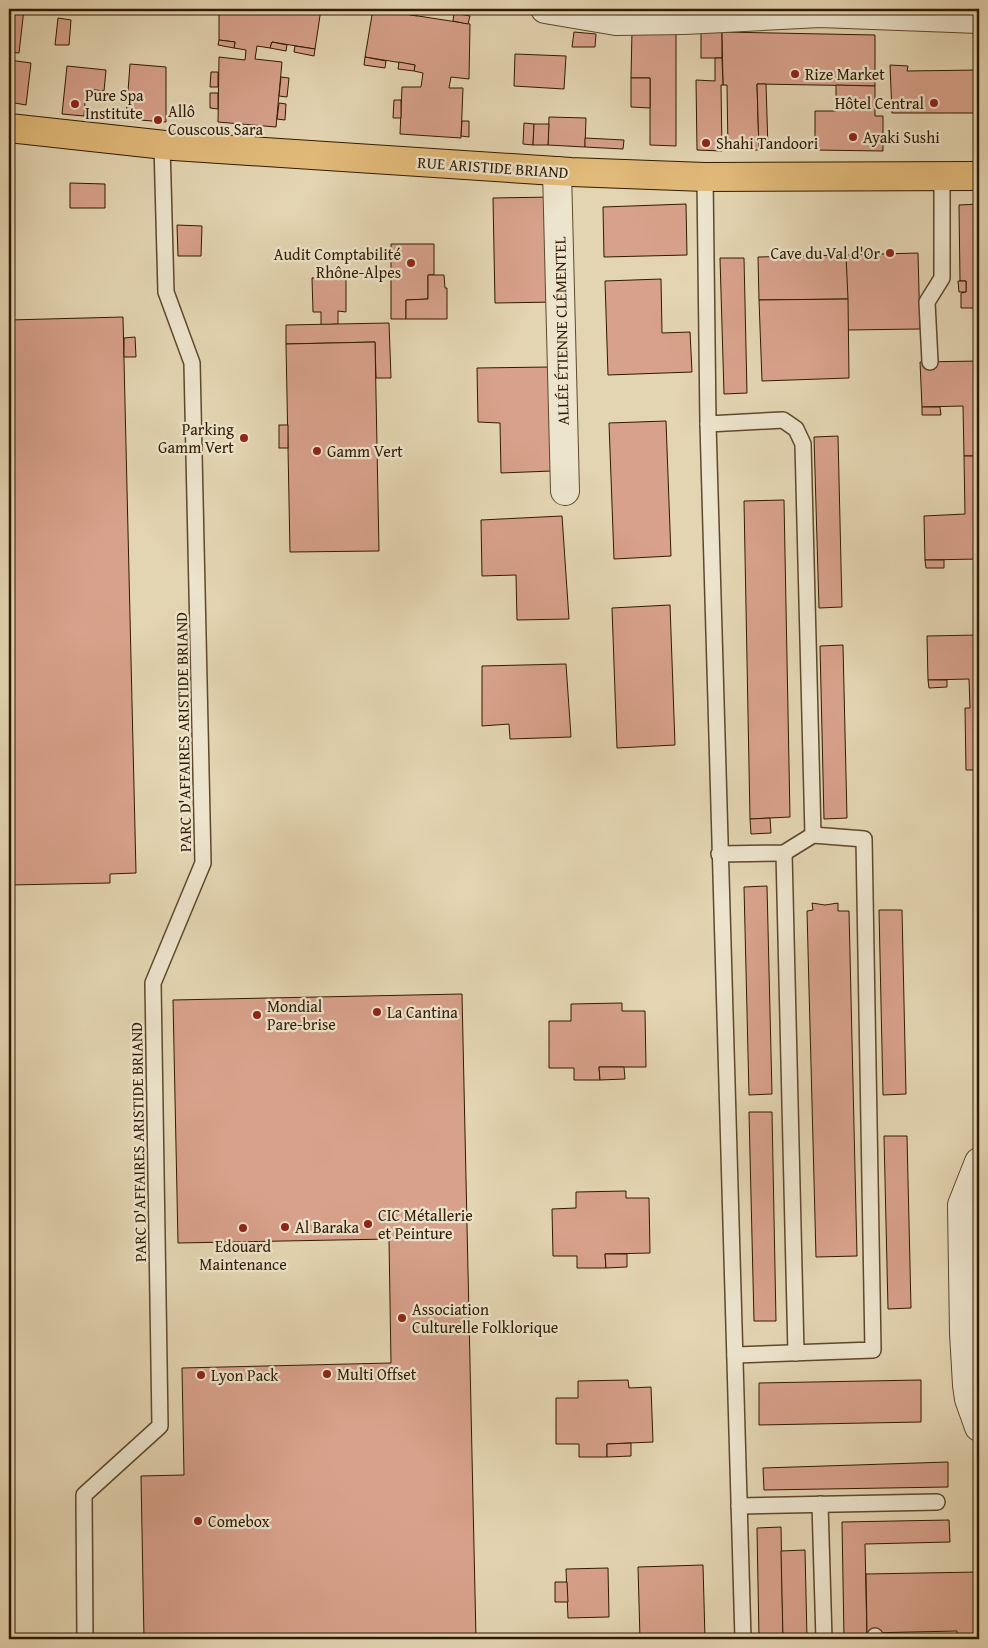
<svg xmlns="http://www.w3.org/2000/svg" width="988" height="1648" font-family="'Gentium Book Plus',serif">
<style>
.building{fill:#d8a18b;stroke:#301a00}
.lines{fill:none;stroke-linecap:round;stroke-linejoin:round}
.service-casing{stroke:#5d492c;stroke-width:18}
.minor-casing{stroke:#5d492c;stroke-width:30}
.primary-casing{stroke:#301a00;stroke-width:30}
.service{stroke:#ede4cd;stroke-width:15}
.minor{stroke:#ede4cd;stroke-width:28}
.primary{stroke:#e2ba79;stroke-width:28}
.poi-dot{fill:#8f2418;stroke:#ede4cd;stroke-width:2}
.labels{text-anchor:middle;stroke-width:4.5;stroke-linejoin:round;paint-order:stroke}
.poi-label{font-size:16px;fill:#301a00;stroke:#ede4cd;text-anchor:start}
.street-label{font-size:16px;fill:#301a00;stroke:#ede4cd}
</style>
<rect width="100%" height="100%" fill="#e4d5b2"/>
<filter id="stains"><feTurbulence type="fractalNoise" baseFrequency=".004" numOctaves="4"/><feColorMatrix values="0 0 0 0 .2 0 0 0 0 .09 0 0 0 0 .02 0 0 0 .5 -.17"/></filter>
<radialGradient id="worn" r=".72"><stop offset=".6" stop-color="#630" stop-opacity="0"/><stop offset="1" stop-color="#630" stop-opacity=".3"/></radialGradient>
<g class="building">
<path d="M 9,9 L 24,9 L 19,53 L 9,52 Z"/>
<path d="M 219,9 L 321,9 L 315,49 L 272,42 L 270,48 L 257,46 L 255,59 L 282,62 L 276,127 L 218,122 L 219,57 L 245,60 L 246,50 L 234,48 L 235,42 L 219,40 Z"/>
<path d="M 373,9 L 470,24 L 469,79 L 451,77 L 449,88 L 463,88 L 461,138 L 400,134 L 402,87 L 421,87 L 423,73 L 414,71 L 415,65 L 365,57 Z"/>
<path d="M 402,9 L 418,9 L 417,16 L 401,13 Z"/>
<path d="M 454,13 L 470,16 L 468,24 L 453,21 Z"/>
<path d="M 58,18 L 71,20 L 69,45 L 55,45 Z"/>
<path d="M 632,30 L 676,31 L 676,146 L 650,145 L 650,78 L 631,78 Z"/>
<path d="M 574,32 L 596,34 L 595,47 L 572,47 Z"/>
<rect x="701" y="32" width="21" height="26"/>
<path d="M 722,32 L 875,35 L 875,86 L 757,84 L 759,150 L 728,150 L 727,85 L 723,85 Z"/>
<path d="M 219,40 L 235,42 L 234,48 L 218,45 Z"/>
<path d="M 272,42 L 287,45 L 286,51 L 270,48 Z"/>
<path d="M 295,46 L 315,49 L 314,56 L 294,52 Z"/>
<path d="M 515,54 L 566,56 L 564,89 L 514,86 Z"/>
<path d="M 365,57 L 386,61 L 385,68 L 364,65 Z"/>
<path d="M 715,58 L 722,58 L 723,85 L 721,85 L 722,151 L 697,150 L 696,80 L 715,81 Z"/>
<path d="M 9,60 L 31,63 L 26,105 L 9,102 Z"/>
<path d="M 399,62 L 415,65 L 414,71 L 398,69 Z"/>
<path d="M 130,64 L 166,67 L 166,122 L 126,119 Z"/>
<path d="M 890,65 L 908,66 L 907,71 L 979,70 L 979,113 L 892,113 Z"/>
<path d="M 67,66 L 106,70 L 104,91 L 86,89 L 84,116 L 62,114 Z"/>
<path d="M 211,72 L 218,72 L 218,87 L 210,87 Z"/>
<path d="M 281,77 L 289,78 L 287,97 L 279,96 Z"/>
<path d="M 631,78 L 650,78 L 650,108 L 631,107 Z"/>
<path d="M 757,84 L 766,84 L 768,149 L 759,150 Z"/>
<path d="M 836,85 L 875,86 L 875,116 L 883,116 L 883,151 L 815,150 L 815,111 L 836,111 Z"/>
<path d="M 210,93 L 218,93 L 218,109 L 210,108 Z"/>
<path d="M 394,100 L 401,100 L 401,118 L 393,118 Z"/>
<path d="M 279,103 L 286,104 L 285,120 L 277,119 Z"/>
<path d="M 549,117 L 586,118 L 585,147 L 548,145 Z"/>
<path d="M 462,121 L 469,121 L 469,137 L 461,136 Z"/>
<path d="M 524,123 L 534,124 L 533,145 L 523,144 Z"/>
<path d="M 534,124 L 549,124 L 548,145 L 533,145 Z"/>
<path d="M 585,138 L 624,140 L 623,149 L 585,147 Z"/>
<path d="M 70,183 L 105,184 L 105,208 L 70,208 Z"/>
<path d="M 554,197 L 557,302 L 495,303 L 493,198 Z"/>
<path d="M 686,204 L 687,255 L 604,257 L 603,207 Z"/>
<path d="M 979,204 L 979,308 L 961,308 L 961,293 L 966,292 L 966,281 L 960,281 L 959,205 Z"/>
<path d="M 177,225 L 202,226 L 201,256 L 178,256 Z"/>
<path d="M 391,244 L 434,244 L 434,275 L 428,275 L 428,299 L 406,300 L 406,319 L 391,319 Z"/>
<path d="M 918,253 L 920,329 L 847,330 L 846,255 Z"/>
<path d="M 846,255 L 848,299 L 759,300 L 758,257 Z"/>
<path d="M 720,258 L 744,258 L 747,393 L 724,394 Z"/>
<path d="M 428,275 L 444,275 L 445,288 L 447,288 L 447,319 L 406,319 L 406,300 L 428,299 Z"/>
<path d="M 346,276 L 346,312 L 338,311 L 338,324 L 321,325 L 321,312 L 313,312 L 312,278 Z"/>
<path d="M 661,279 L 662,333 L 690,332 L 692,372 L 608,375 L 605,281 Z"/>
<path d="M 958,281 L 966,281 L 966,292 L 959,292 Z"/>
<path d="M 848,299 L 849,378 L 762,381 L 759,300 Z"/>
<path d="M 123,317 L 136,873 L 110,874 L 110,883 L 9,885 L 9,320 Z"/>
<path d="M 389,323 L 391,378 L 376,378 L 375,342 L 286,344 L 286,325 Z"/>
<path d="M 135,337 L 136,357 L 124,357 L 124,338 Z"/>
<path d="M 375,342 L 379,551 L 290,552 L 286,344 Z"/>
<path d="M 979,361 L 979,456 L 964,456 L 963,406 L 922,407 L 920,362 Z"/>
<path d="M 550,367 L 552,471 L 501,473 L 500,423 L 478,422 L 477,368 Z"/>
<path d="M 922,407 L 940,407 L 941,415 L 922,415 Z"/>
<path d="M 666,421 L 671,556 L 614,559 L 609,423 Z"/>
<rect x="279" y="425" width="9" height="23"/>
<path d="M 838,436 L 842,607 L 819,608 L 814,437 Z"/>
<path d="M 964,456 L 979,456 L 979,559 L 925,560 L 924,516 L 965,514 Z"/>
<path d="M 784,500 L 790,817 L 750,819 L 744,501 Z"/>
<path d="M 562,516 L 569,619 L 517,620 L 516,575 L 482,576 L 481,520 Z"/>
<path d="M 925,560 L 944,560 L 944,568 L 926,568 Z"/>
<path d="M 670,605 L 675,745 L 617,748 L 612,608 Z"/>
<path d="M 979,635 L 979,770 L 966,770 L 965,708 L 970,708 L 969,679 L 928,680 L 927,636 Z"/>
<path d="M 843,645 L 847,818 L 824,819 L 820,646 Z"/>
<path d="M 566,664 L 571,737 L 510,739 L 509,724 L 482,726 L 482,666 Z"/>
<path d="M 928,680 L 947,680 L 947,687 L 929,688 Z"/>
<path d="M 770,818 L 771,833 L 751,834 L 750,819 Z"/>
<path d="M 767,886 L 772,1094 L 749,1095 L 744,887 Z"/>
<path d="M 812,903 L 825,905 L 838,903 L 838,911 L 849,911 L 857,1256 L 816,1257 L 807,911 L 813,910 Z"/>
<path d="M 879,910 L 902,910 L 906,1094 L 883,1095 Z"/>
<path d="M 462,994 L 476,1639 L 144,1639 L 141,1476 L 184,1475 L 182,1368 L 391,1363 L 389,1239 L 178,1243 L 173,1000 Z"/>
<path d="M 622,1003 L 622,1011 L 645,1011 L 646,1067 L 599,1067 L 600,1080 L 574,1080 L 574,1068 L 549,1068 L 549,1021 L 571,1021 L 571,1004 Z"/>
<path d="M 599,1067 L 624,1067 L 625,1079 L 600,1080 Z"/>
<path d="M 749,1112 L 772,1112 L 776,1321 L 754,1321 Z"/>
<path d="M 884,1136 L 907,1136 L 911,1308 L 888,1309 Z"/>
<path d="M 626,1191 L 626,1198 L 649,1198 L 650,1253 L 605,1254 L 606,1268 L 577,1268 L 577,1256 L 553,1256 L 552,1209 L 576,1208 L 576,1192 Z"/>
<path d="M 605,1254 L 627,1254 L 627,1267 L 606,1268 Z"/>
<path d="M 628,1380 L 629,1388 L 651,1387 L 653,1442 L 607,1444 L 607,1457 L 579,1457 L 579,1444 L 556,1444 L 556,1398 L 578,1398 L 578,1381 Z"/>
<path d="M 921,1380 L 921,1422 L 759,1425 L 759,1383 Z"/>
<path d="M 631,1443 L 631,1456 L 607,1457 L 607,1444 Z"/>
<path d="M 948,1462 L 948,1487 L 764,1490 L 763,1468 Z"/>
<path d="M 949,1520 L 950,1542 L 865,1544 L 867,1639 L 844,1639 L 842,1522 Z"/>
<path d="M 781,1527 L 783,1639 L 759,1639 L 757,1528 Z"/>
<path d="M 805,1550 L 807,1639 L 783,1639 L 781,1551 Z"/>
<path d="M 703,1565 L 705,1639 L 640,1639 L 638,1567 Z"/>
<path d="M 608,1568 L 609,1617 L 568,1618 L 566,1569 Z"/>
<path d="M 979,1572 L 979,1639 L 957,1639 L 957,1631 L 867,1633 L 866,1574 Z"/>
<path d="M 555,1582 L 567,1582 L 568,1602 L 555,1602 Z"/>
</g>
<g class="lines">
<g class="service-casing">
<g id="service">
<path d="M 705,177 L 708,424 L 743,1639"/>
<path d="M 930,362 L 927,302 L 942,278 L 942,176"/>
<path d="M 708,424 L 783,420 L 796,429 L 803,444 L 813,835"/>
<path d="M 784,853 L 796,1353"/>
<path d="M 719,854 L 784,853 L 813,835 L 864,839 L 873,1350 L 735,1355"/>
<path d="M 820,1504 L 824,1639"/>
<path d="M 739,1506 L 937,1502"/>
<path d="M 875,1636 L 875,1639"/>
<path d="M 85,1639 L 84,1495 L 160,1426 L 153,983 L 203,863 L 192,363 L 166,292 L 162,145"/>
</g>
</g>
<g class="minor-casing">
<g id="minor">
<path d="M 545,9 L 616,21 L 684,20 L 820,13 L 979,19"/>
<path d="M 557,171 L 565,491"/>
<path d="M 979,1162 L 962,1205 L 964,1333 L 967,1385 L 969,1399 L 979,1427"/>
</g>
</g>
<g class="primary-casing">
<path id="primary" d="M 9,128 L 174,146 L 571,172 L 705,177 L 979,176"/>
</g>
<use href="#service" class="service"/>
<use href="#minor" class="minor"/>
<use href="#primary" class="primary"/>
</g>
<g class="poi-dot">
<circle cx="795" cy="74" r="5"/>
<circle cx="934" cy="103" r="5"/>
<circle cx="75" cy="104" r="5"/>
<circle cx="158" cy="120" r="5"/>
<circle cx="853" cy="137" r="5"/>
<circle cx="706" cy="143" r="5"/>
<circle cx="890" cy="253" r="5"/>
<circle cx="411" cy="263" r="5"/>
<circle cx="244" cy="438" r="5"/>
<circle cx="317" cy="451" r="5"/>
<circle cx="377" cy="1012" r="5"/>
<circle cx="257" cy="1015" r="5"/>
<circle cx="368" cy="1224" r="5"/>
<circle cx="285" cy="1227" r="5"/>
<circle cx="243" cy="1228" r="5"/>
<circle cx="402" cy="1318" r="5"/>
<circle cx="327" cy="1374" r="5"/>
<circle cx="201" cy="1375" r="5"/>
<circle cx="198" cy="1521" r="5"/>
</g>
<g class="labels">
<g class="poi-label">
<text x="805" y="80">Rize Market</text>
<text x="85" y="101">Pure Spa<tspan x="85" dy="18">Institute</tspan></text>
<text x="924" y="109" text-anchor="end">Hôtel Central</text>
<text x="168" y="117">Allô<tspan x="168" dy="18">Couscous Sara</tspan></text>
<text x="863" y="143">Ayaki Sushi</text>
<text x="716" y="149">Shahi Tandoori</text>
<text x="880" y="259" text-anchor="end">Cave du Val d'Or</text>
<text x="401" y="260" text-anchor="end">Audit Comptabilité<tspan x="401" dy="18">Rhône-Alpes</tspan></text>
<text x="234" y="435" text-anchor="end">Parking<tspan x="234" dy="18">Gamm Vert</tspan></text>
<text x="327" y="457">Gamm Vert</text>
<text x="267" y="1012">Mondial<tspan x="267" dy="18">Pare-brise</tspan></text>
<text x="387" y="1018">La Cantina</text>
<text x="378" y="1221">CIC Métallerie<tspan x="378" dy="18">et Peinture</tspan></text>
<text x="295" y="1233">Al Baraka</text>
<text x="243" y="1252" text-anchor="middle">Edouard<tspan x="243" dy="18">Maintenance</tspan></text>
<text x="412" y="1315">Association<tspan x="412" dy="18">Culturelle Folklorique</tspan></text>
<text x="337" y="1380">Multi Offset</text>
<text x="211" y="1381">Lyon Pack</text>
<text x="208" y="1527">Comebox</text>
</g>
<g class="street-label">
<text transform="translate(493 167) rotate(4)" y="6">RUE ARISTIDE BRIAND</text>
<text transform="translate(561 331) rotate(-91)" y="6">ALLÉE ÉTIENNE CLÉMENTEL</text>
<text transform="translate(183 732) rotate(-91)" y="6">PARC D'AFFAIRES ARISTIDE BRIAND</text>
<text transform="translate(138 1142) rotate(-91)" y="6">PARC D'AFFAIRES ARISTIDE BRIAND</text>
</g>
</g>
<rect width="988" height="1648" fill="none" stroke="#e4d5b2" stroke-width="30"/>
<rect x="10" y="10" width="968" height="1628" fill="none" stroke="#301a00" stroke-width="2.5"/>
<rect x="15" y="15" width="958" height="1618" fill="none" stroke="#301a00"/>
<rect width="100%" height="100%" filter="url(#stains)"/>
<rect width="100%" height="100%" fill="url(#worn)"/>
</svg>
